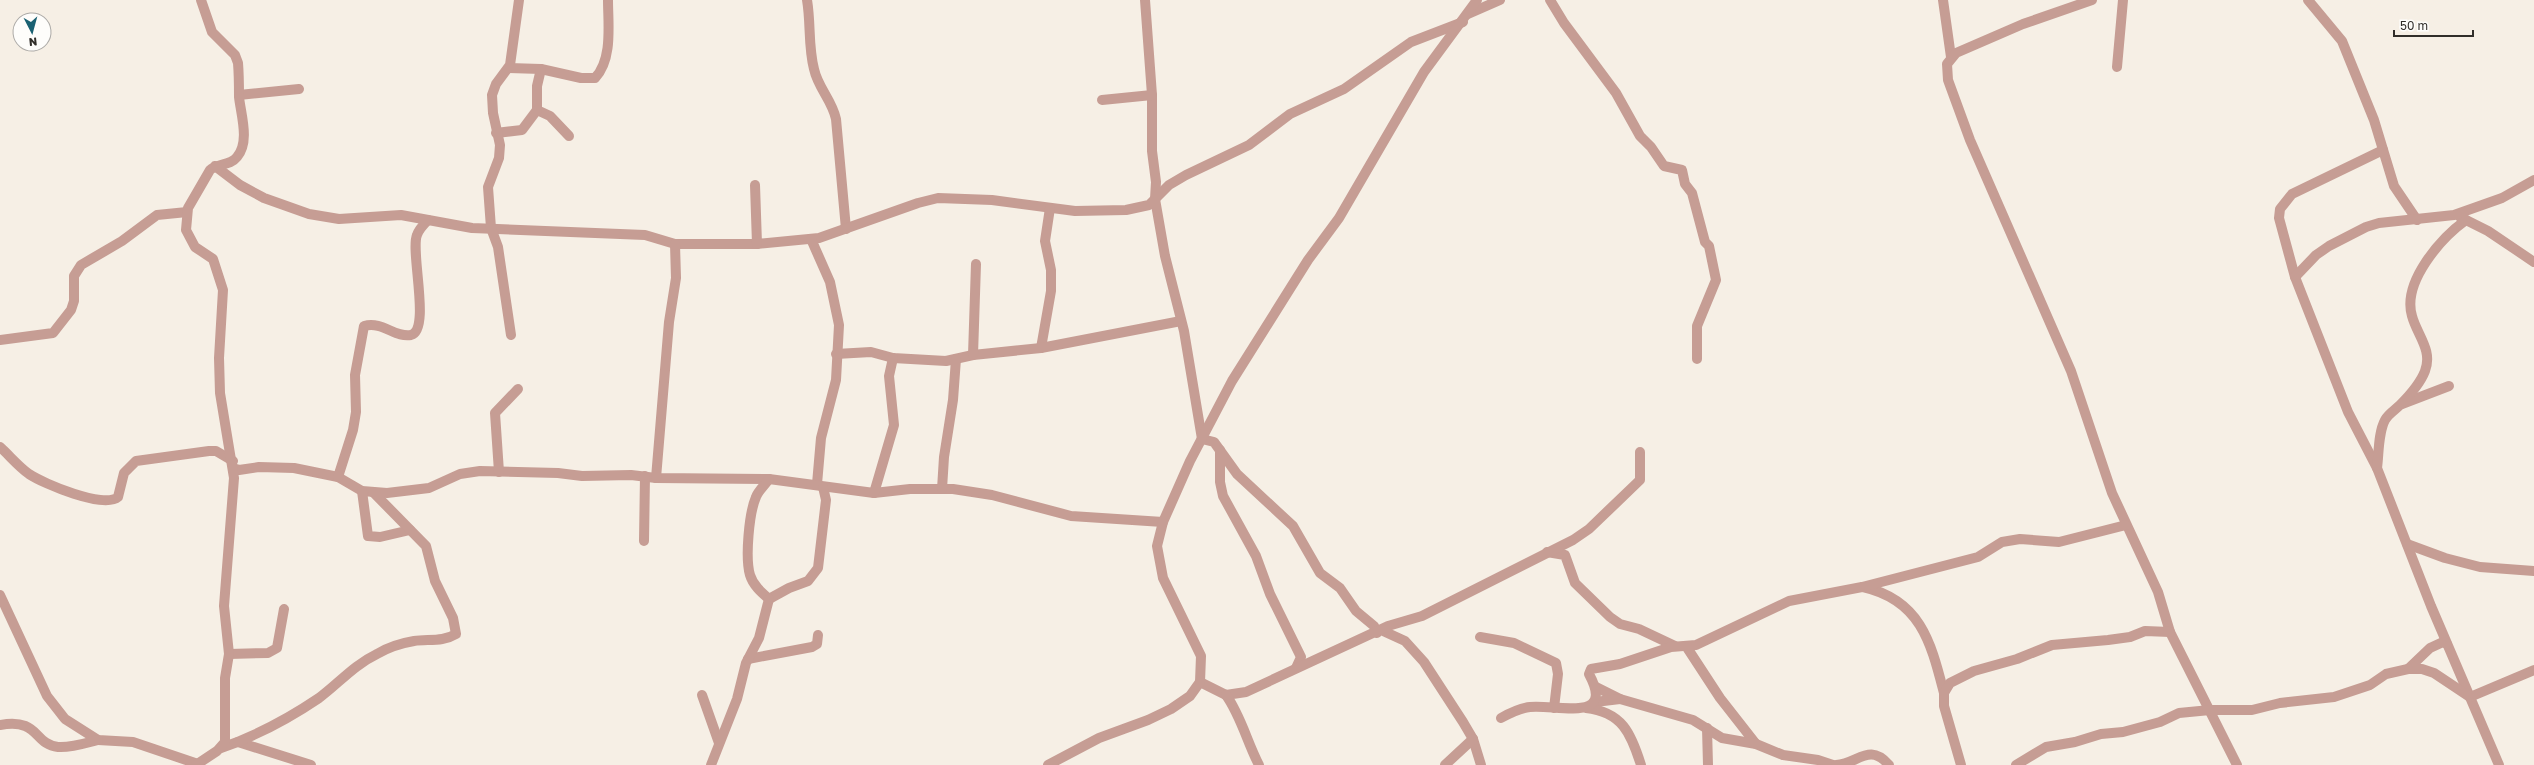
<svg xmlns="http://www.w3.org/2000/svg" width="2534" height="765" font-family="'Golos Text',sans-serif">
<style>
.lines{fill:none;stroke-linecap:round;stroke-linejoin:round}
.street{stroke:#c69d94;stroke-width:10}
</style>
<rect width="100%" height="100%" fill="#f6efe5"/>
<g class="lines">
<g class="street">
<path d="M 807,0 C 811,23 808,46 814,69 C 818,88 832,100 836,119 L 846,229"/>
<path d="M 1145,0 L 1152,95 L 1152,151 L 1156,182 L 1155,199 L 1165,256 L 1184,331 L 1202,439 L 1214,442 L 1237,474 L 1293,526 L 1320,573 L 1340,588 L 1356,611 L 1374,626 L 1377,633"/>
<path d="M 1550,0 L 1564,23 L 1616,93 L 1640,136 L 1651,147 L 1664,166 L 1682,170 L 1685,184 L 1692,193 L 1705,242 L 1709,246 L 1716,280 L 1697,326 L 1697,359"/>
<path d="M 1943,0 L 1951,57"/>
<path d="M 2092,0 L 2023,24 L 1956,53 L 1947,64 L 1948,80 L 1970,140 L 2071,371 L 2112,493 L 2158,592 L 2170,632 L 2237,765"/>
<path d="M 2308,0 L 2342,41 L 2374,120 L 2394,186 L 2417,220"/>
<path d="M 1468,14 L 1500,0"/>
<path d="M 2117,67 L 2123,0"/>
<path d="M 509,68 L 541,69 L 581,78 L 595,78 C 613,59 608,24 608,0"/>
<path d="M 541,69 L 537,86 L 537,110 L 550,116 L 569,136"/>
<path d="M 239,95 L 299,89"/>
<path d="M 1102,100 L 1152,95"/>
<path d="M 496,133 L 522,130 L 537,110"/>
<path d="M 2383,150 L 2292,194 L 2280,209 L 2279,218 L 2295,277 L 2348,412 L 2377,468 L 2431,606 L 2499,765"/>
<path d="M 215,166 L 240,185 L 264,198 L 309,214 L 339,219 L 401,215 L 472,228 L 645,235 L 675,244 L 757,244 L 819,238 L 918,203 L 938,198 L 992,200 L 1075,211 L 1126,210 L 1149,205 L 1169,185 L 1186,175 L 1249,145 L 1290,114 L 1344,89 L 1411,42 L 1463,22"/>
<path d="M 755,185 L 757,244"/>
<path d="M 2460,217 L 2488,231 L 2534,262"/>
<path d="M 811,239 L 830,282 L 839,325 L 836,380 L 821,438 L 817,484"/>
<path d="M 2295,277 L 2316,255 L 2329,246 L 2366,227 L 2379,223 L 2454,215 L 2502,198 L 2534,180"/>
<path d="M 511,335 L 498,247 L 491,228 L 488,187 L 499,158 L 500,145 L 493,113 L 492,95 L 496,84 L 510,65 L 519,0"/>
<path d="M 0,340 L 53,333 L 71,310 L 74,301 L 74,276 L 81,265 L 122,241 L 157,215 L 187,212"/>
<path d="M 1041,348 L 1051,291 L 1051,270 L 1045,241 L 1050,208"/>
<path d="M 836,354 L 871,352 L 893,358 L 946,361 L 973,355 L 1041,348 L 1181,321"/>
<path d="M 973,355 L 976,264"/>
<path d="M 2402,404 L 2449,386"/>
<path d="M 0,447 C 10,456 18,466 29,474 C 44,484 104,509 118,497 L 124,473 L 136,461 L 209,451 L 216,451 L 233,461"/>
<path d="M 1220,450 L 1220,482 L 1223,496 L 1256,556 L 1270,594 L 1301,657 L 1296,668"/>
<path d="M 233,468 L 239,470 L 259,467 L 294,468 L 338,477 L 362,491 L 387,493 L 429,488 L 460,474 L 480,471 L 558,473 L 582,476 L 631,475 L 656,478 L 769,479 L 874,493 L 910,489 L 953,489 L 992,495 L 1071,516 L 1163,522"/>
<path d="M 2377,468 C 2379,454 2378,433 2385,420 C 2388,414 2395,410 2400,405 C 2410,395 2420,384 2425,371 C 2433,350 2417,335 2412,316 C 2402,282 2441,238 2466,220"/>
<path d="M 499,472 L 495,413 L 518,389"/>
<path d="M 338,477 L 353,430 L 356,412 L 355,375 L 364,326 C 383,321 395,338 411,335 C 431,330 410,251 417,235 C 419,229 424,224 428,220"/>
<path d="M 656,478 L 669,322 L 676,278 L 675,244"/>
<path d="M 942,489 L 944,457 L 953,400 L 956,359"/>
<path d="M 362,491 L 368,536 L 380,537 L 410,530"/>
<path d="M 874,493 L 894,425 L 889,376 L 893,358"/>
<path d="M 644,541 L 645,476"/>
<path d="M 2407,544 L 2445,558 L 2480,567 L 2534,571"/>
<path d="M 1547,552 L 1565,555 L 1575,583 L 1610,617 L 1620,624 L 1639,629 L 1675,646"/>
<path d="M 1863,587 C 1921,600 1931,643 1944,693"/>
<path d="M 0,595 L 47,696 L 65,719 L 98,740 L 133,742 L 198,764"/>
<path d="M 769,599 L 789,588 L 808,581 L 818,568 L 826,500 L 823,487"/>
<path d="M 769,599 C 761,592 753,585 750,575 C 745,558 749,513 756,497 C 758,491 765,485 769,479"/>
<path d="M 1381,630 L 1405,641 L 1424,662 L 1463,722 L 1473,739 L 1481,765"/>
<path d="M 1480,637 L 1514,643 L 1556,663 L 1558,674 L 1554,708"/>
<path d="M 1686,646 L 1720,698 L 1756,744"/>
<path d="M 229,654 L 268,653 L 277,648 L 284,609"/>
<path d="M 748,659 L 812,647 L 817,644 L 818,635"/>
<path d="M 2408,669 L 2430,648 L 2443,642 L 2447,644"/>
<path d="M 1200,682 L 1226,695 L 1246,692 L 1388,626 L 1422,616 L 1573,540 L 1589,529 L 1640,480 L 1640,452"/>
<path d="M 1596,687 L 1620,699 L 1693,720 L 1722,738 L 1756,744 L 1783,755 L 1818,760 L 1833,765"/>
<path d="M 702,695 L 719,743"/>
<path d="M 1226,695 C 1241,716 1247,742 1259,765"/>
<path d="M 1595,702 L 1620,699"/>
<path d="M 1586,708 C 1622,712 1631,733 1641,765"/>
<path d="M 1501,718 C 1510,713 1520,708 1530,707 C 1556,704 1616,724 1589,674 L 1591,669 L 1620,664 L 1671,647 L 1696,645 L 1789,601 L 1862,587 L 1978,557 L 2002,542 L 2020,539 L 2059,542 L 2126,525"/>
<path d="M 0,725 C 40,718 33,744 58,747 C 71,748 86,743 98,740"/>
<path d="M 1707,728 L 1708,765"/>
<path d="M 238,742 L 311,765"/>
<path d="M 221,748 C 256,736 288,719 319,698 C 339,683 354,665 377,654 C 387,648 402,643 414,641 C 429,639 443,642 456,634 L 453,618 L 435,581 L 426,546 L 373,492"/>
<path d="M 196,765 L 217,751 L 225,742 L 225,678 L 229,654 L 224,606 L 234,478 L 220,393 L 219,358 L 223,290 L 213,259 L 195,247 L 186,230 L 188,208 L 210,170 C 217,163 230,166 237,157 C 250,142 241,115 239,97 C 239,86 239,75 238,63 L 235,55 L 212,32 L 201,0"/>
<path d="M 711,765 L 737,699 L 746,663 L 759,638 L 769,599"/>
<path d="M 1048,765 L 1099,738 L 1148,720 L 1171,709 L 1190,696 L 1200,682 L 1201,656 L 1163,578 L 1157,546 L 1163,522 L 1190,461 L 1232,381 L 1308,260 L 1339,218 L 1424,72 L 1477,0"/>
<path d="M 1445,765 L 1473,739"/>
<path d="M 1836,765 C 1858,764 1869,742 1889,765"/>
<path d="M 1961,765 L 1944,706 L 1944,693 L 1950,683 L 1974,671 L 2017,659 L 2052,645 L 2108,640 L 2130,637 L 2145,631 L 2170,632"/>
<path d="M 2016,765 L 2046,747 L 2075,742 L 2101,734 L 2123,732 L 2160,722 L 2179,713 L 2210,710 L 2252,710 L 2280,703 L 2334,697 L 2370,685 L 2386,674 L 2408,669 L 2422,669 L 2434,673 L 2470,697 L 2534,670"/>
</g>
</g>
<g transform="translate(32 32) rotate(174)"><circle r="19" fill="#fefdfb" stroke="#acaaa7"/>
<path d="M0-3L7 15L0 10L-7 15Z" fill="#1a6172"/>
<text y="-6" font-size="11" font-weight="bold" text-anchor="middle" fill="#312e2a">N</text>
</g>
<path d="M2394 30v6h79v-6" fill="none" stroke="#312e2a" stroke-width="2"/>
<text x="2400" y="30" font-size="12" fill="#312e2a" stroke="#fefdfb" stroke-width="3" paint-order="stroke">50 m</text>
</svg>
